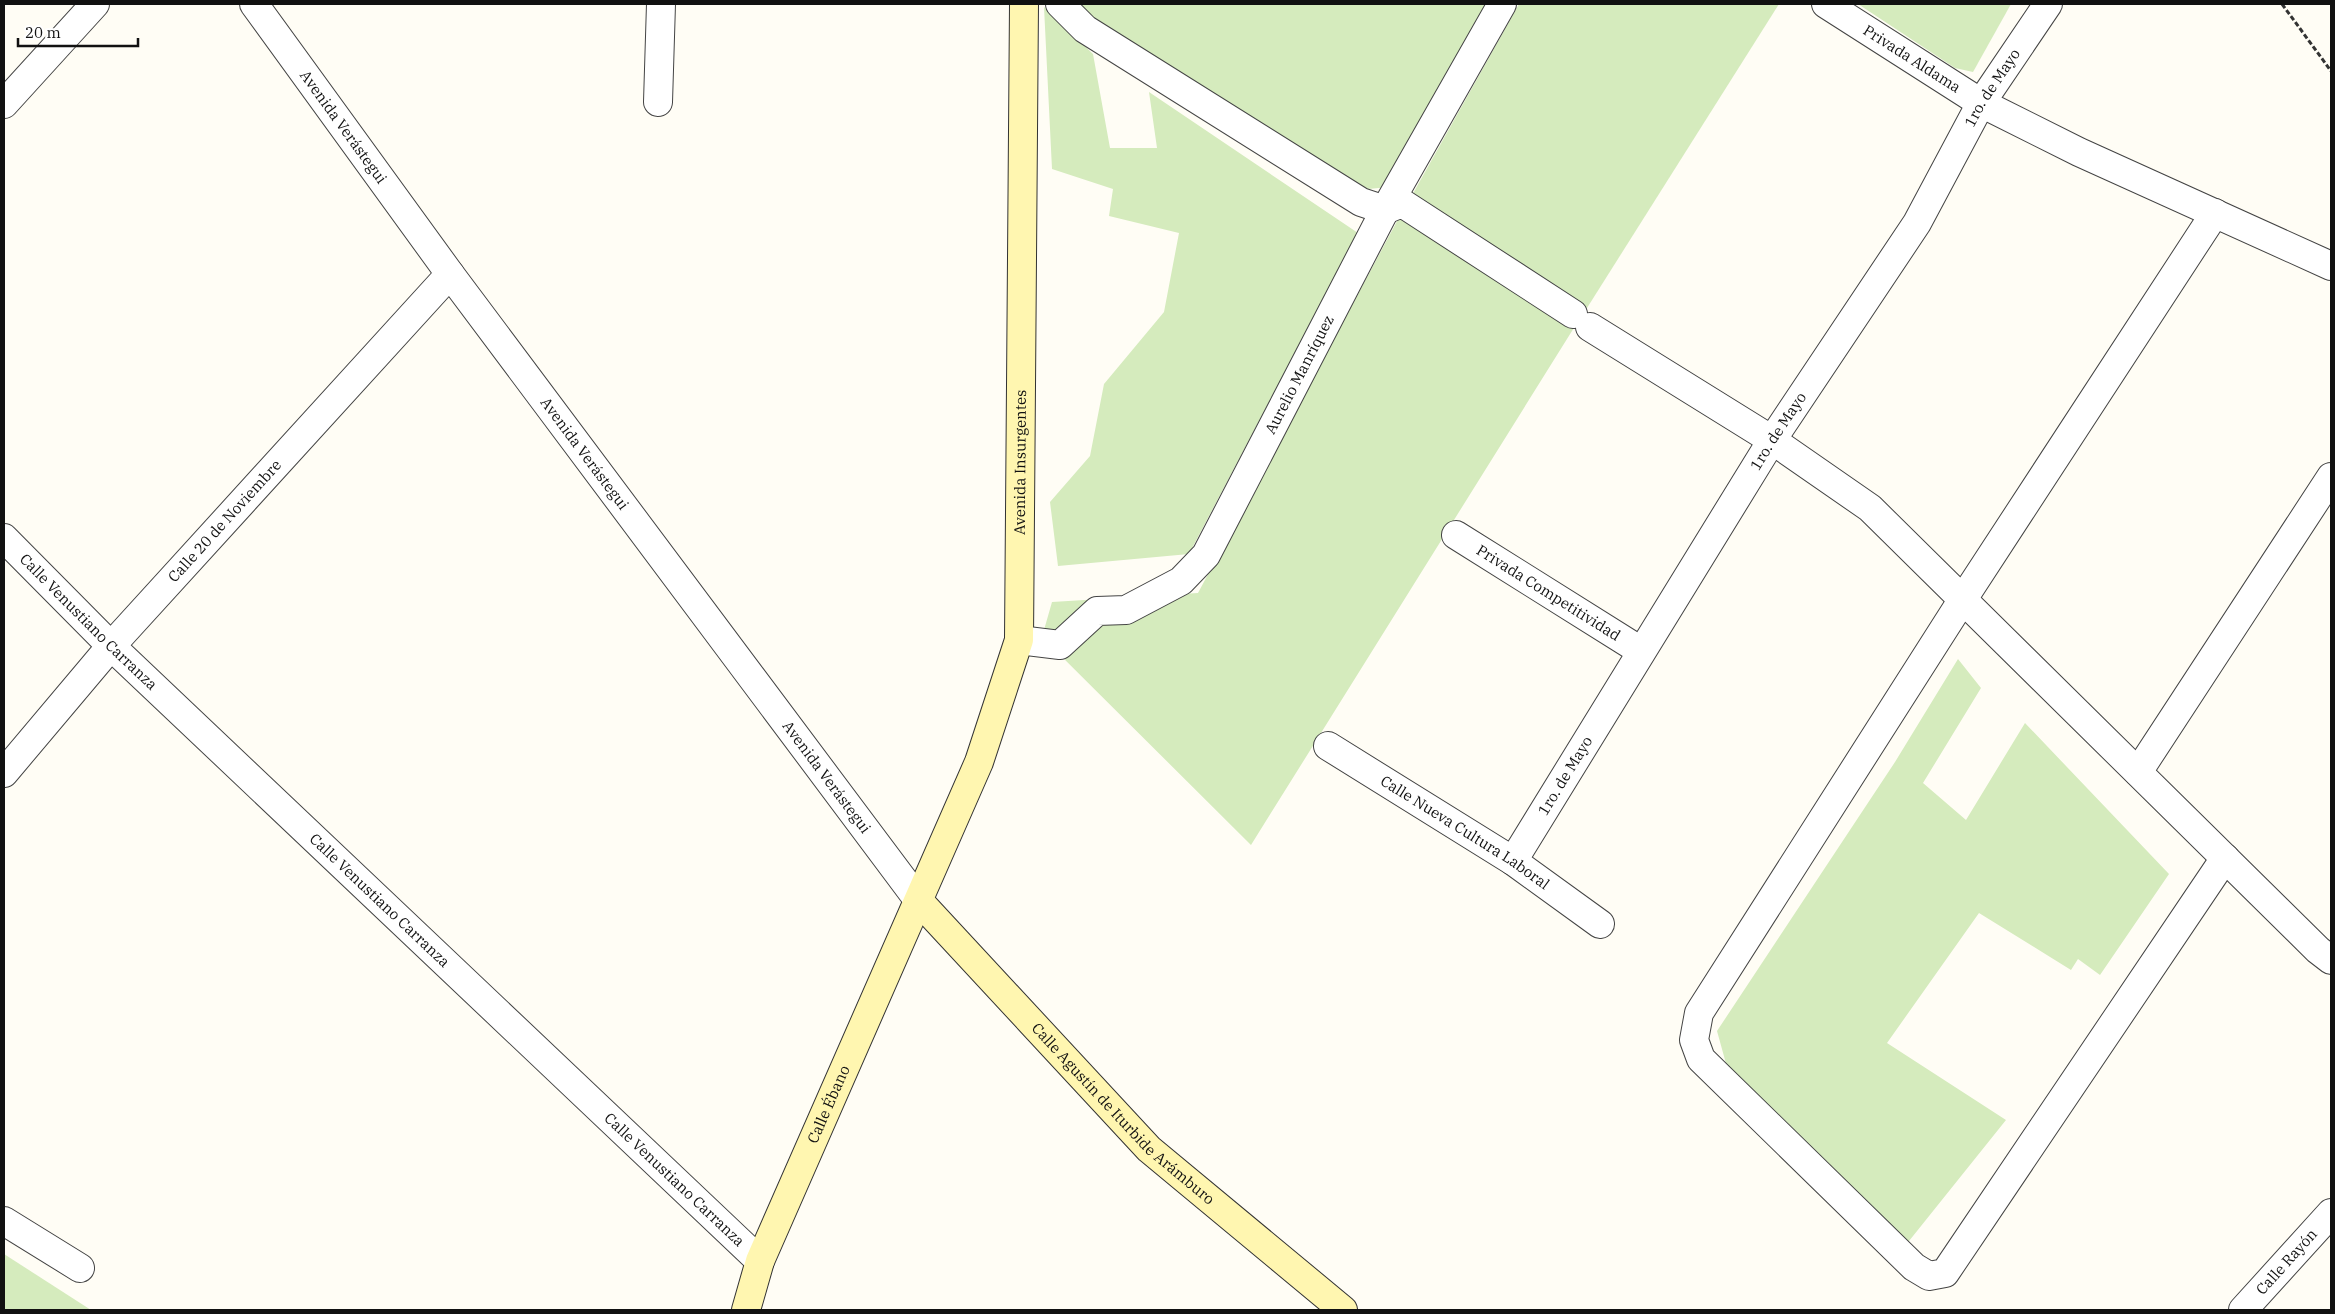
<svg xmlns="http://www.w3.org/2000/svg" width="2335" height="1314" font-family="'IBM Plex Serif',serif">
<style>
.green{fill:#d5ebbd}
.lines{fill:none;stroke-linecap:round;stroke-linejoin:round}
.street-casing{stroke:#444;stroke-width:30}
.secondary-casing{stroke:#333;stroke-width:30}
.path{stroke:#333;stroke-width:3;stroke-dasharray:5 2.5;stroke-linecap:butt}
.street{stroke:#fff;stroke-width:28}
.secondary{stroke:#fff6b0;stroke-width:28}
.labels{text-anchor:middle;stroke-width:5;stroke-linejoin:round;paint-order:stroke}
.street-label{font-size:15px;fill:#111;stroke:#fff}
</style>
<rect width="100%" height="100%" fill="#fffdf5"/>
<g class="green">
<path d="M 1072,4 L 1489,4 L 1390,187 L 1357,190 L 1090,24 Z"/>
<path d="M 1519,4 L 1779,4 L 1587,308 L 1411,197 Z"/>
<path d="M 1858,4 L 2011,4 L 1973,72 L 1955,68 Z"/>
<path d="M 1044,7 L 1093,54 L 1110,148 L 1157,148 L 1149,92 L 1358,233 L 1189,554 L 1058,566 L 1050,502 L 1090,456 L 1104,384 L 1164,312 L 1179,233 L 1109,216 L 1113,189 L 1052,169 Z"/>
<path d="M 1403,210 L 1577,323 L 1251,845 L 1042,637 L 1052,602 L 1198,593 Z"/>
<path d="M 1958,659 L 1981,688 L 1923,783 L 1966,820 L 2025,723 L 2169,874 L 2100,975 L 2078,959 L 2071,970 L 1979,913 L 1887,1043 L 2006,1120 L 1905,1246 L 1730,1078 L 1717,1031 L 1895,762 Z"/>
<path d="M 4,1254 L 91,1310 L 4,1310 Z"/>
</g>
<g class="lines">
<g class="street-casing">
<g id="street">
<path id="s1" d="M 254,4 L 450,274 L 919,901"/>
<path d="M 1060,4 L 1085,29 L 1361,202 L 1385,210 L 1402,203 L 1573,314"/>
<path id="s2" d="M 1826,4 L 1981,103 L 2079,152 L 2331,266"/>
<path d="M 658,102 L 661,4"/>
<path d="M 4,104 L 95,4"/>
<path d="M 2215,213 L 1963,599 L 1699,1013 L 1694,1040 L 1701,1059 L 1914,1267 L 1929,1276 L 1945,1273 L 2225,858"/>
<path d="M 1590,327 L 1772,440 L 1870,508 L 2318,950 L 2331,960"/>
<path id="s3" d="M 1456,535 L 1641,651"/>
<path id="s4" d="M 4,538 L 111,646 L 760,1261"/>
<path id="s5" d="M 1019,640 L 1060,645 L 1097,611 L 1126,610 L 1181,581 L 1206,555 L 1385,210 L 1502,4"/>
<path id="s6" d="M 1328,746 L 1513,861 L 1600,924"/>
<path d="M 2138,772 L 2331,477"/>
<path id="s7" d="M 4,773 L 111,646 L 450,274"/>
<path id="s8" d="M 1513,861 L 1772,440 L 1917,223 L 1981,103 L 2048,4"/>
<path d="M 4,1221 L 80,1268"/>
<path id="s9" d="M 2243,1310 L 2331,1213"/>
</g>
</g>
<g class="secondary-casing">
<g id="secondary">
<path id="s10" d="M 919,901 L 1149,1149 L 1343,1310"/>
<path id="s11" d="M 746,1310 L 760,1261 L 979,762 L 1019,640 L 1024,4"/>
</g>
</g>
<path class="path" d="M 2282,4 L 2331,71"/>
<use href="#street" class="street"/>
<use href="#secondary" class="secondary"/>
</g>
<g class="labels">
<g class="street-label">
<text dy="5" stroke="none"><textPath href="#s2" startOffset="102">Privada Aldama</textPath></text>
<text dy="5" stroke="none"><textPath href="#s8" startOffset="910">1ro. de Mayo</textPath></text>
<text dy="5" stroke="none"><textPath href="#s1" startOffset="152">Avenida Verástegui</textPath></text>
<text dy="5" stroke="none"><textPath href="#s5" startOffset="422">Aurelio Manríquez</textPath></text>
<text dy="5" stroke="none"><textPath href="#s8" startOffset="505">1ro. de Mayo</textPath></text>
<text dy="5" stroke="none"><textPath href="#s1" startOffset="558">Avenida Verástegui</textPath></text>
<text dy="5" stroke="none"><textPath href="#s11" startOffset="902">Avenida Insurgentes</textPath></text>
<text dy="5" stroke="none"><textPath href="#s7" startOffset="335">Calle 20 de Noviembre</textPath></text>
<text dy="5" stroke="none"><textPath href="#s3" startOffset="109">Privada Competitividad</textPath></text>
<text dy="5" stroke="none"><textPath href="#s4" startOffset="119">Calle Venustiano Carranza</textPath></text>
<text dy="5" stroke="none"><textPath href="#s8" startOffset="100">1ro. de Mayo</textPath></text>
<text dy="5" stroke="none"><textPath href="#s1" startOffset="962">Avenida Verástegui</textPath></text>
<text dy="5" stroke="none"><textPath href="#s6" startOffset="162">Calle Nueva Cultura Laboral</textPath></text>
<text dy="5" stroke="none"><textPath href="#s4" startOffset="522">Calle Venustiano Carranza</textPath></text>
<text dy="5" stroke="none"><textPath href="#s11" startOffset="222">Calle Ébano</textPath></text>
<text dy="5" stroke="none"><textPath href="#s10" startOffset="295">Calle Agustín de Iturbide Arámburo</textPath></text>
<text dy="5" stroke="none"><textPath href="#s4" startOffset="928">Calle Venustiano Carranza</textPath></text>
<text dy="5" stroke="none"><textPath href="#s9" startOffset="65">Calle Rayón</textPath></text>
</g>
</g>
<rect width="2335" height="1314" fill="none" stroke="#111111" stroke-width="10"/>
<path d="M18 38v8h120v-8" fill="none" stroke="#111111" stroke-width="2.5"/>
<text x="25" y="38" font-size="15" fill="#111111" stroke="#ffffff" stroke-width="4" paint-order="stroke">20 m</text>
</svg>
